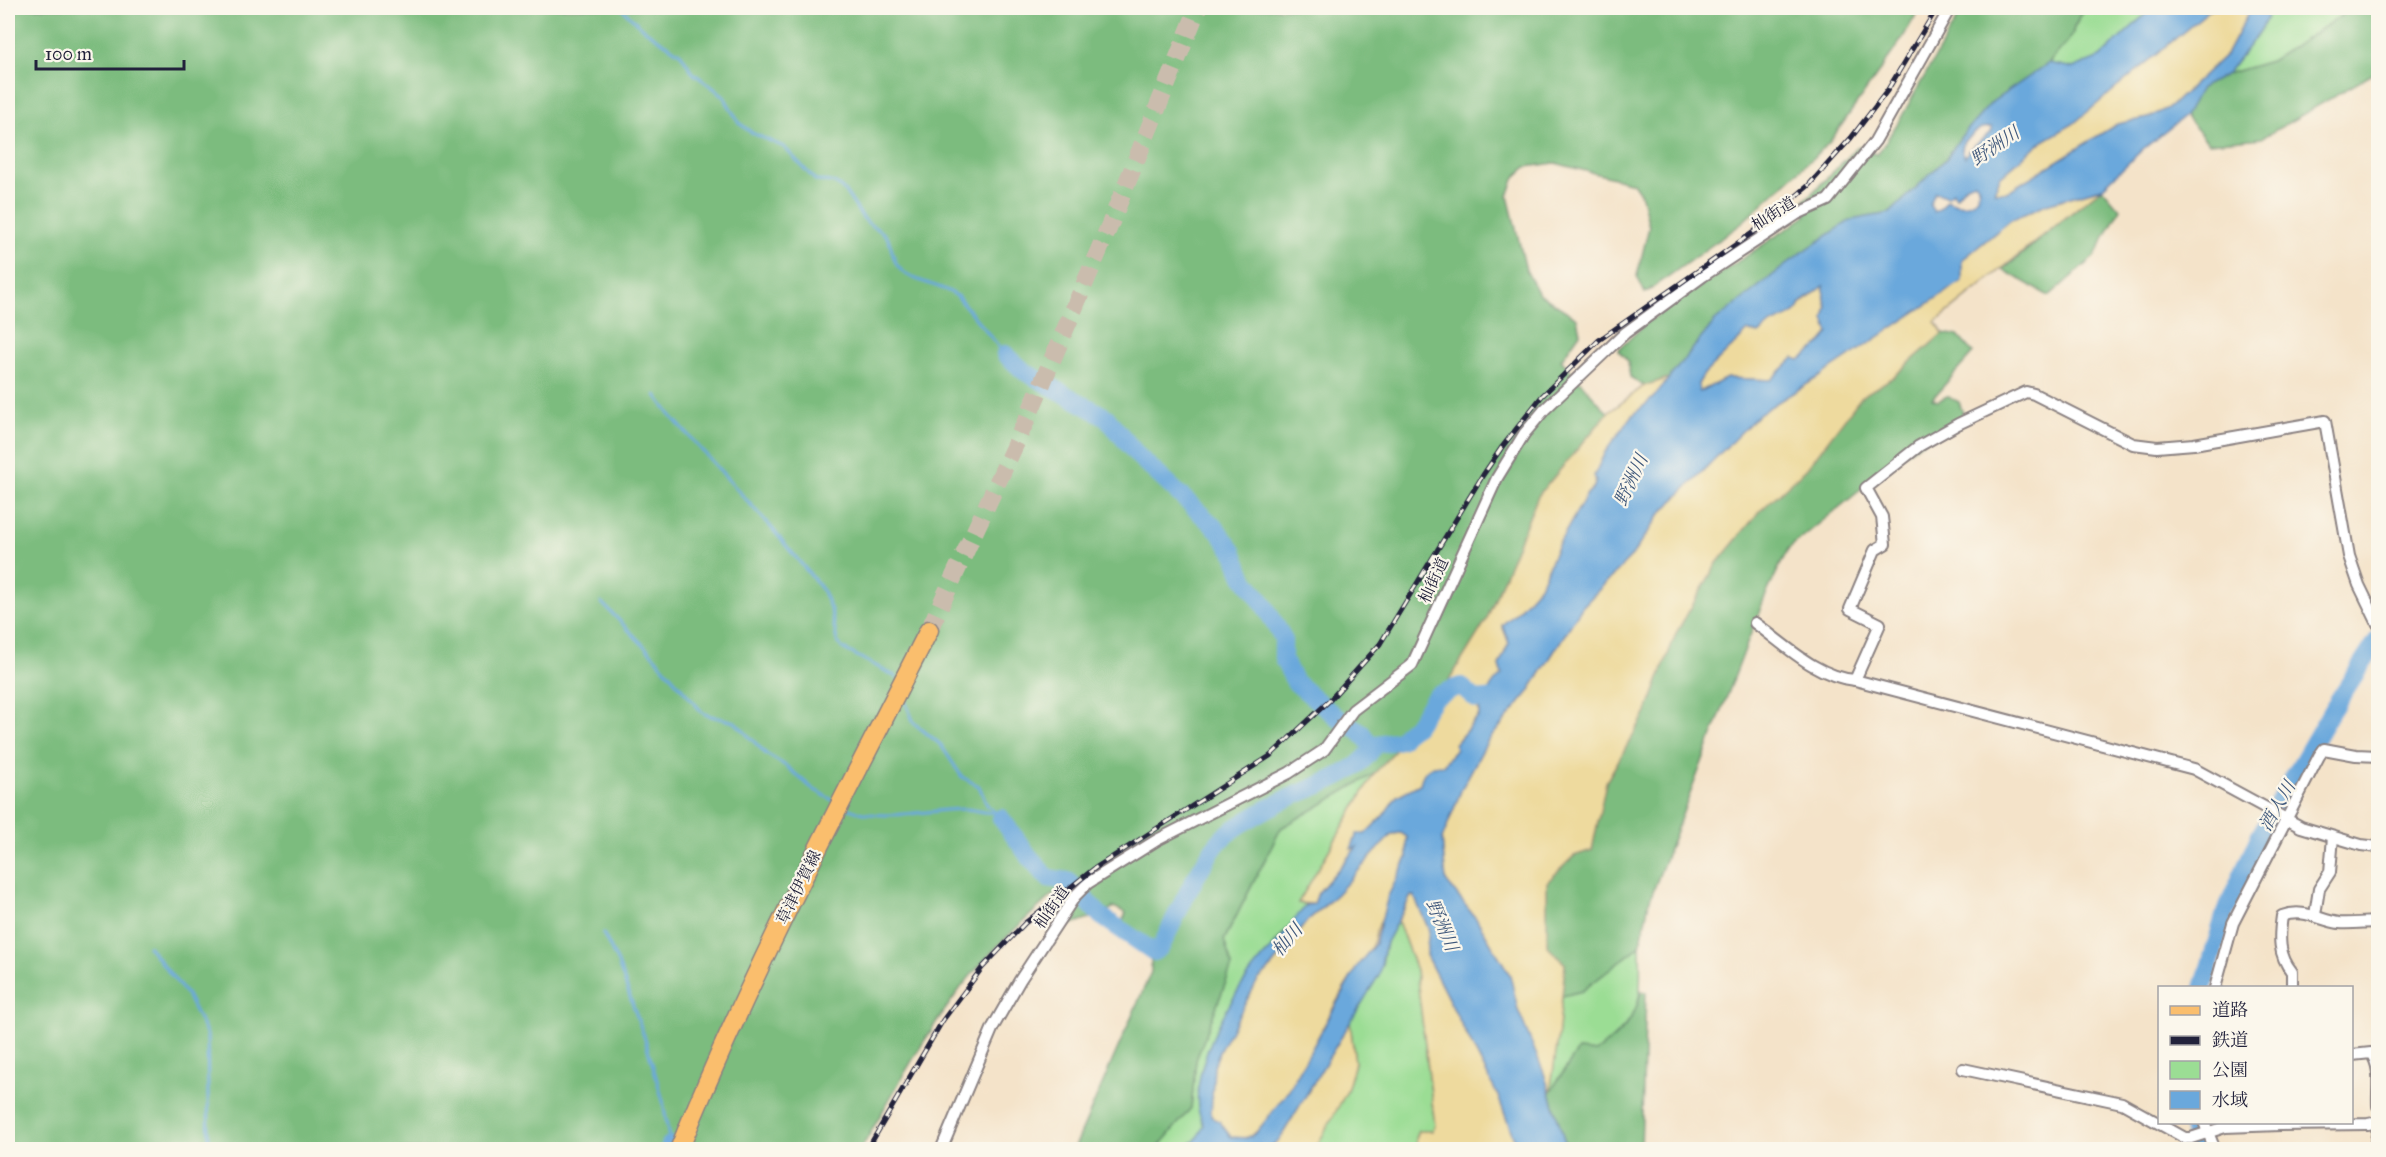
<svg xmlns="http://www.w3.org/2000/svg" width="2386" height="1157" font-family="'IM FELL Great Primer','Noto Serif JP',serif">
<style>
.green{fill:#9bdd94;stroke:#5e8068;stroke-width:1.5}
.forest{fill:#7cbc7e;stroke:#4f6f5c;stroke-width:1.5}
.sand{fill:#eeda9e;stroke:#887e6c;stroke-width:1.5}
.water{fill:#6aa8dc;stroke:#46658c;stroke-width:1.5;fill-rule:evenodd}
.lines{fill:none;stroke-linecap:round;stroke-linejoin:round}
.stream{stroke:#6aa8dc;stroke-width:3}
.river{stroke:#6aa8dc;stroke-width:18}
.primary-tunnel{stroke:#cabcad;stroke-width:18;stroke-dasharray:18 9;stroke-linecap:butt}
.minor-casing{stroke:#8b8282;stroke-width:14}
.primary-casing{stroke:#8b8282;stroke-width:21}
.minor{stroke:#fff;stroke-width:10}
.primary{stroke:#fabe6d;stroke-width:18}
.rail-casing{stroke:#22223b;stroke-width:5}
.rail{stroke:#fbf7ec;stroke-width:3;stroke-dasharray:9;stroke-linecap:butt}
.labels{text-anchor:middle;stroke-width:4.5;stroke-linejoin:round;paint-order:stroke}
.street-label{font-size:16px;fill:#22223b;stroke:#fbf7ec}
.water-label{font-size:18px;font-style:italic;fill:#3f587b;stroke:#fbf7ec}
</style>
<rect width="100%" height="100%" fill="#fbf7ec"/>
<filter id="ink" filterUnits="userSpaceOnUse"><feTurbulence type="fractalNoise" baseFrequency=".0167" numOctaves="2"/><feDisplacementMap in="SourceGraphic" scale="12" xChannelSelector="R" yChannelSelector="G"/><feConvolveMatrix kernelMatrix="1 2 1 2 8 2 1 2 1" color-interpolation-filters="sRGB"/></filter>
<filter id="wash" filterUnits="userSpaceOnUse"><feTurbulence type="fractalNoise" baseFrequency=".008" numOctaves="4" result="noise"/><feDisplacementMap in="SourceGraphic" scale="24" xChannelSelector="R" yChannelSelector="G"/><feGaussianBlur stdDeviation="1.35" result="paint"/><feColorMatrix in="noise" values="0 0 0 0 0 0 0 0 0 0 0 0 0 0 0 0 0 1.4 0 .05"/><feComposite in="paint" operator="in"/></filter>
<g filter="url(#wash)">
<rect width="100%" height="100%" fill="#f4e3c9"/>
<g class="green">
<path d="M 2085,8 L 2152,8 L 2100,57 L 2073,68 L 2049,63 L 2072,36 L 2074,28 Z"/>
<path d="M 2272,8 L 2354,8 L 2271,61 L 2227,74 L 2260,31 Z"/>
<path d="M 1374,774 L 1298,903 L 1307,905 L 1251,972 L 1218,1026 L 1203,1067 L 1198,1109 L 1204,1126 L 1202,1132 L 1195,1141 L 1181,1149 L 1156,1150 L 1191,1108 L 1196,1060 L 1232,966 L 1224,941 L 1281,828 Z"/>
<path d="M 1398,921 L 1416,970 L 1435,1126 L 1433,1131 L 1417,1147 L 1433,1145 L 1442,1149 L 1313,1150 L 1347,1091 L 1355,1063 L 1350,1022 L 1382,965 L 1386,942 Z"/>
<path d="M 1640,946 C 1641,1006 1644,1013 1596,1052 L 1578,1050 L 1550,1092 L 1558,1039 L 1562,996 L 1582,991 Z"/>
</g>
<g class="forest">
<path d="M 8,8 L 1920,8 L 1902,39 L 1829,143 L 1737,227 L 1645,293 L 1637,276 L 1649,227 L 1642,196 L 1633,183 L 1555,163 L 1526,167 L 1515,177 L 1508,196 L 1526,270 L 1539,294 L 1577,318 L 1580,333 L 1561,360 L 1608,413 L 1538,496 L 1486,621 L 1429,713 L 1374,774 L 1281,828 L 1224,940 L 1232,966 L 1196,1060 L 1191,1108 L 1156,1150 L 1074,1149 L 1151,972 L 1151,944 L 1120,927 L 1126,913 L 1114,907 L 1102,914 L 1066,926 L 1053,894 C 1017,927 980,960 952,1000 C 917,1048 890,1099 861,1149 L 8,1149 Z"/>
<path d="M 1963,8 L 2085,8 L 2074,27 L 2072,36 L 2049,63 L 1992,102 L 1960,138 L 1947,158 L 1890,213 L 1851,220 L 1801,253 L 1715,321 L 1669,378 L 1644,386 L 1630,377 L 1628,361 L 1618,350 L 1646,323 L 1806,216 L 1804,201 L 1859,146 L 1877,155 L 1899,121 Z"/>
<path d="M 2354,8 L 2378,8 L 2378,71 L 2262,138 L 2209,143 L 2185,116 L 2201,88 L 2227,74 L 2271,61 Z"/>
<path d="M 2102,188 L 2120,209 L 2094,257 L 2049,296 L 2003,270 Z"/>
<path d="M 1943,333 L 1958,336 L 1973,353 L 1932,399 L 1938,401 L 1947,396 L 1959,402 L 1963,413 L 1955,422 L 1876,472 L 1858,492 L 1788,549 L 1764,599 L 1649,902 L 1640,946 L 1582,991 L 1562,996 L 1565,964 L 1547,947 L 1547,882 L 1574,856 L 1592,850 L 1606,782 L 1647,711 L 1676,633 L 1717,563 L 1759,512 L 1862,396 L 1892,378 Z"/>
<path d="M 1641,992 L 1646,992 L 1641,1149 L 1567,1149 L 1550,1092 L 1578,1050 L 1596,1052 C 1620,1033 1634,1023 1641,992 Z"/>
</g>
<g class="sand">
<path d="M 2212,8 L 2251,8 L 2227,53 L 2170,107 L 2148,118 L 2117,124 L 2007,192 L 1994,192 L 2000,177 L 2038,144 L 2073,124 Z"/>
<path d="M 2102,188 L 1936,322 L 1943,333 L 1892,378 L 1862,396 L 1808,467 L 1759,512 L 1717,563 L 1676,633 L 1647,711 L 1606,782 L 1592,850 L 1574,856 L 1547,882 L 1547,946 L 1565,964 L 1558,1039 L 1550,1092 L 1518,1010 L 1510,975 L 1477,920 L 1446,881 L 1442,839 L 1462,788 L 1487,742 L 1528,693 L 1582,607 L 1630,558 L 1662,512 L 1760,413 L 1817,378 L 2011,220 L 2046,204 Z"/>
<path d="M 1824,285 L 1824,296 L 1827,308 L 1824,319 L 1829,333 L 1818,346 L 1800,360 L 1794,358 L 1771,380 L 1727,378 L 1699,392 L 1698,384 L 1704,374 L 1748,331 L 1759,334 L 1770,324 L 1789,315 Z"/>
<path d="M 1669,378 L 1653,398 L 1633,415 L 1596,480 L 1594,487 L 1587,494 L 1556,549 L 1540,586 L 1515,614 L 1502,625 L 1509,643 L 1499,665 L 1502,675 L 1478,708 L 1479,715 L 1455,744 L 1456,749 L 1443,765 L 1420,784 L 1397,796 L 1383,816 L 1352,848 L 1359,845 L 1318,893 L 1314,904 L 1298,903 L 1374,774 L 1429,713 L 1486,621 L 1538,496 L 1608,413 L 1644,386 Z"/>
<path d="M 1401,833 L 1408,837 L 1407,858 L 1376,932 C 1374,950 1355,970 1345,987 C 1317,1034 1296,1092 1256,1132 C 1249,1139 1240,1138 1231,1138 L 1219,1121 L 1214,1119 L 1211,1115 L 1211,1088 L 1214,1066 L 1219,1052 L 1241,1010 L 1258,980 L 1268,971 L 1307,921 L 1326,905 L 1392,834 Z"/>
<path d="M 1414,895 L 1429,930 L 1426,955 L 1498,1096 L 1518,1149 L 1442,1149 L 1433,1145 L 1417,1147 L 1416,1138 L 1419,1131 L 1433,1131 L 1435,1126 L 1416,970 L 1398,921 L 1411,896 Z"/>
<path d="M 1350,1022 L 1355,1063 L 1347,1091 L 1319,1142 L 1313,1149 L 1269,1150 L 1279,1140 Z"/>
</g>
<path class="water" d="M 2152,8 L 2212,8 L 2073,124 L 2038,144 L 2000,177 L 1994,192 L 2007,192 L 2117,124 L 2148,118 L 2170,107 L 2227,53 L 2251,8 L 2272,8 L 2260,31 L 2227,74 L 2201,88 L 2185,116 L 2143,149 L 2102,188 L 2046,204 L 2011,220 L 1962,260 L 1962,281 L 1817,378 L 1760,413 L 1662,512 L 1630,558 L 1582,607 L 1528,693 L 1487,742 L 1462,788 L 1442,839 L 1446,881 L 1477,920 L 1510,975 L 1518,1010 L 1544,1073 L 1567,1149 L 1518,1149 L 1498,1096 L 1426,955 L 1429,930 L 1414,896 L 1411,896 L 1386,942 L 1379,975 L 1279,1140 L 1269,1149 L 1181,1149 L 1195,1141 L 1204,1126 C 1202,1120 1199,1114 1198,1108 C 1193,1065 1226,1006 1251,972 C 1261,958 1274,947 1284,934 C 1292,923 1298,914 1307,905 L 1314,904 L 1318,893 L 1357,847 L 1351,849 L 1357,834 L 1365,834 L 1383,816 L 1397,796 L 1420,784 C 1423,770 1429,765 1443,765 L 1456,749 L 1455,744 L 1479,716 C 1478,705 1493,681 1502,675 L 1499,665 L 1509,643 L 1502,625 L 1515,614 L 1540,586 L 1556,549 L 1587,494 L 1594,487 L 1596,480 L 1594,476 L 1605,452 L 1633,415 L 1653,398 L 1715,321 L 1801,253 L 1851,220 L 1890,213 L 1947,158 L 1960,138 L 1992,102 L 2049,63 L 2073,68 L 2100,57 ZM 1992,127 L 1992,131 L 1969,150 L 1965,157 L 1962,151 L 1963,142 L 1981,128 ZM 1975,182 L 1979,187 C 1979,206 1961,208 1947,200 L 1941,208 L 1934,212 L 1930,205 L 1935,192 L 1947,197 L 1953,192 L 1956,197 L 1966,185 ZM 1824,286 L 1824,296 L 1827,308 L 1824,319 L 1829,333 L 1818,346 L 1800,360 L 1794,358 L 1771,380 L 1727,378 L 1699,392 L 1698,384 L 1704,374 L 1748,331 L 1759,334 C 1763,331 1767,327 1771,324 C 1782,319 1798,316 1801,303 ZM 1401,833 L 1407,837 L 1407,858 L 1388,896 L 1375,944 L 1358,965 L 1289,1090 L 1256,1133 L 1247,1138 L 1231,1137 L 1219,1121 L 1214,1119 L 1211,1115 L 1214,1066 L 1219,1052 L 1258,980 L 1268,971 L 1307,921 L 1337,894 L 1392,834 Z"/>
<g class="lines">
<g class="stream">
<path d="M 621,8 L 645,30 L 681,54 L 693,73 L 723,95 L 739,123 L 752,133 L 784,147 L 816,181 C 821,181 830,181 834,183 C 849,190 855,211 867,222 C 873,228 884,230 888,239 C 894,252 892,265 906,274 C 922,284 942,285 957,296 L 1005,354"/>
<path d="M 656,395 L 671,416 L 770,526 L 822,589 L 831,610 L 837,641 L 842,648 L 895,676 L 896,678"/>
<path d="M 601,602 L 654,656 L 702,712 L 707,715 L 735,722 L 766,754 L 786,766 L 813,789 L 836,802"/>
<path d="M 903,696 L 914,723 L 941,745 L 962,777 L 979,786 L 987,805 L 1001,818"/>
<path d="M 847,808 C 880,823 930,809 965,809 C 975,809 984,814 993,812"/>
<path d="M 603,933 L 618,963 L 645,1039 L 663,1101 L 670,1145"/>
<path d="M 148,946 L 187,995 L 207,1035 L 209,1150"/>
</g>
<g class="river">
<path d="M 1005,354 L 1025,372 L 1106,417 L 1138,456 L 1216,528 L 1233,551 L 1243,576 L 1263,603 L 1283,638 L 1283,659 L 1295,682 L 1339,719 L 1360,731 L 1371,745 L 1401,740 L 1408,731 L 1416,726 L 1435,697 C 1440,694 1454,688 1461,686 L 1477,700 L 1494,698 L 1506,691"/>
<path d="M 1001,818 L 1027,854 L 1048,878 L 1068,881 L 1101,916 L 1154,952 L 1161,947 C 1174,921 1206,849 1227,834 C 1243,822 1261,812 1278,803 C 1303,790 1364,773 1374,745"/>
<path d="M 2203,988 L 2225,913 L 2259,837 L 2332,710 L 2378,639"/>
<path d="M 2191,1122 L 2199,1150"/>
<path d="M 669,1150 L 670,1145"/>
</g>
</g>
</g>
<g filter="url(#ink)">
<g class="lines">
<path class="primary-tunnel" d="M 929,630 L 1026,421 L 1111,222 L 1198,8"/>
<g class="minor-casing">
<g id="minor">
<path d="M 1755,623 C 1785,645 1817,677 1855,680 L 2194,769 L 2301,827 L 2361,845 L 2378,847"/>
<path d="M 1855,680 L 1880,624 L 1850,609 L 1875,550 L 1885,544 L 1882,517 L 1866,488 L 1919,446 L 1958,424 L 2026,392 L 2034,394 L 2133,444 L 2157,447 L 2194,444 L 2325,421 L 2349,556 L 2359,585 L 2378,624"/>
<path d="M 2315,915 L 2319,889 L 2330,872 L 2333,837"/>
<path d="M 2215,988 L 2233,923 L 2319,756 L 2324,749 L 2356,755 L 2378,756"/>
<path d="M 2292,988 L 2292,972 C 2278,955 2279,937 2282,916 C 2304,908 2319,920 2339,923 C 2352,924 2366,922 2378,922"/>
<path d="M 2352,1055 L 2371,1053 C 2382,1068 2377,1088 2378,1106"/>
<path d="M 1963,1069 L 2122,1103 L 2185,1138 L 2191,1138 L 2225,1127 L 2280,1125 L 2281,1122"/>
<path d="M 2204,1122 L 2215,1150"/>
<path d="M 2280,1125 L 2368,1124 L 2378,1122"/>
<path d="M 941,1150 L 993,1027 L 1020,980 L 1075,896 L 1088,883 L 1157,840 L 1289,773 L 1324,750 L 1353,710 L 1412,665 L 1497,478 L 1524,434 L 1545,409 L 1625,333 L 1703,276 L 1797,214 L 1828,200 L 1875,141 L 1950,8"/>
<path d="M 2375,1150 L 2378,1127"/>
</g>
</g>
<g class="primary-casing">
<path id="primary" d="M 679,1150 C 751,971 842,802 929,630"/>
</g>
<use href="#minor" class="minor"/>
<use href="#primary" class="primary"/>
<g class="rail-casing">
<path id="rail" d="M 867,1150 L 943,1020 L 982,968 L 1025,923 L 1095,868 L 1270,756 L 1329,701 L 1380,644 L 1483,475 L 1502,447 L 1542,396 L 1599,340 L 1755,231 L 1808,186 L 1851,138 L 1887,91 L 1937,8"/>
</g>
<use href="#rail" class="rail"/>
</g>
</g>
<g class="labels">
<g class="street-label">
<text transform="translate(1773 213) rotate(-32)" y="6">杣街道</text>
<text transform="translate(1433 580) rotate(-65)" y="6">杣街道</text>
<text transform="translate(798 887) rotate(-64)" y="6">草津伊賀線</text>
<text transform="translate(1051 907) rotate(-55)" y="6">杣街道</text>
</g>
<g class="water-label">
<text transform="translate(1995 146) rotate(-34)" y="6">野洲川</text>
<text transform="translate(1631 480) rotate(-65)" y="6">野洲川</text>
<text transform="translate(2277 806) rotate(-60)" y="6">酒人川</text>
<text transform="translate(1442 925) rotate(67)" y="6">野洲川</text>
<text transform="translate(1287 940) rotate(-49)" y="6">杣川</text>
</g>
</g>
<rect width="2386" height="1157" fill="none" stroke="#fbf7ec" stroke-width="30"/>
<rect x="2158" y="986" width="195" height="138" fill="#fbf7ec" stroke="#a4a2a5" stroke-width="1.5"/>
<rect x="2170" y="1006" width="30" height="9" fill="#fabe6d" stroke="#a4a2a5" stroke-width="1.5"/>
<text x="2212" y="1016" font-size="18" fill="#22223b">道路</text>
<rect x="2170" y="1036" width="30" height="9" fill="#22223b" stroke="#a4a2a5" stroke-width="1.5"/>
<text x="2212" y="1046" font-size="18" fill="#22223b">鉄道</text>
<rect x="2170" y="1061" width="30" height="18" fill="#9bdd94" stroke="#a4a2a5" stroke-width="1.5"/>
<text x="2212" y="1076" font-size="18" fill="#22223b">公園</text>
<rect x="2170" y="1091" width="30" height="18" fill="#6aa8dc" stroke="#a4a2a5" stroke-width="1.5"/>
<text x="2212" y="1106" font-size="18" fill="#22223b">水域</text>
<path d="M36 60v9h148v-9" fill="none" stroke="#22223b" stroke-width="3"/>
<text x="45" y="60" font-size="18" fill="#22223b" stroke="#fbf7ec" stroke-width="4.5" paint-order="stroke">100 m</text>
</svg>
